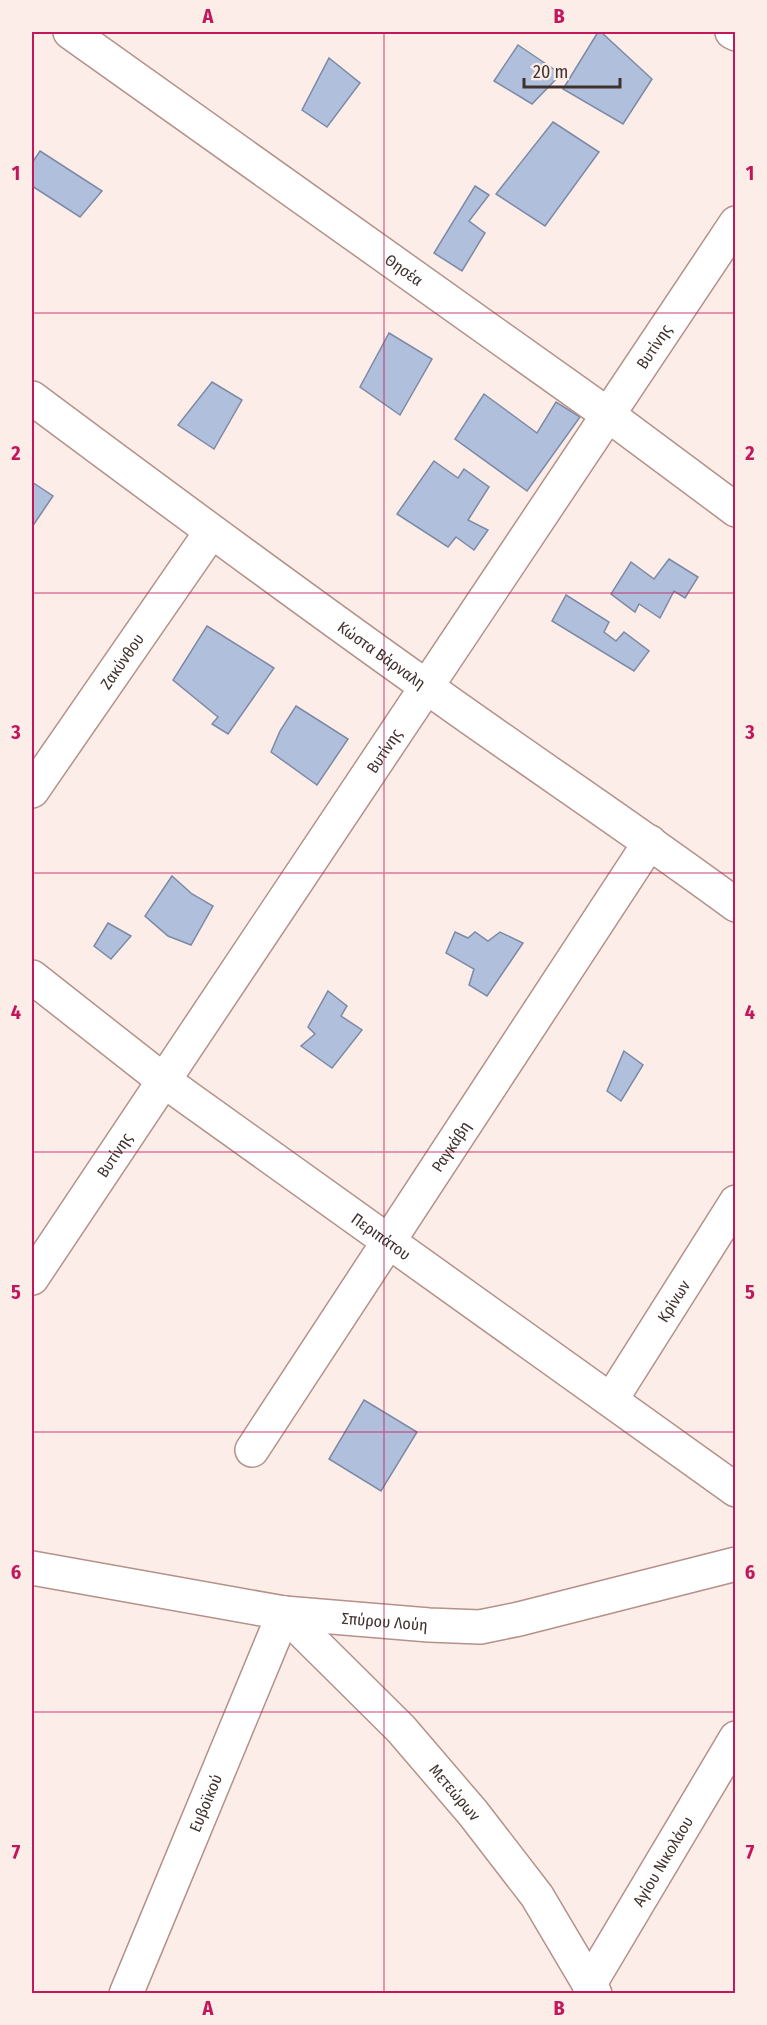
<svg xmlns="http://www.w3.org/2000/svg" width="767" height="2025" font-family="'Fira Sans Condensed',sans-serif">
<style>
.building{fill:#b0bfdb;stroke:#7c8aa5;stroke-width:1.5}
.lines{fill:none;stroke-linecap:round;stroke-linejoin:round}
.minor-casing{stroke:#b49189;stroke-width:36}
.minor{stroke:#fff;stroke-width:33}
.grid{fill:none;stroke:#c2185b;stroke-width:1.5;stroke-opacity:0.55}
.labels{text-anchor:middle;stroke-width:4.5;stroke-linejoin:round;paint-order:stroke}
.street-label{font-size:16px;fill:#40322e;stroke:#fcede9}
.neatline{fill:none;stroke:#c2185b;stroke-width:2}
.grid-label{font-size:20px;text-anchor:middle;font-weight:bold;fill:#c2185b}
</style>
<rect width="100%" height="100%" fill="#fcede9"/>
<g class="building">
<path d="M 598,32 L 601,32 L 652,79 L 623,124 L 563,89 Z"/>
<path d="M 518,45 L 561,74 L 532,104 L 494,81 Z"/>
<path d="M 329,58 L 360,83 L 327,127 L 302,110 Z"/>
<path d="M 553,122 L 599,152 L 545,226 L 496,194 Z"/>
<path d="M 40,151 L 102,191 L 80,217 L 32,186 L 32,163 Z"/>
<path d="M 475,186 L 489,195 L 469,221 L 485,233 L 462,271 L 434,253 Z"/>
<path d="M 389,333 L 432,359 L 400,415 L 360,387 Z"/>
<path d="M 212,382 L 242,400 L 214,449 L 178,425 Z"/>
<path d="M 484,394 L 537,433 L 556,402 L 580,417 L 527,491 L 455,439 Z"/>
<path d="M 434,461 L 458,478 L 464,469 L 489,487 L 468,520 L 488,530 L 474,550 L 456,537 L 448,547 L 397,514 Z"/>
<path d="M 32,482 L 53,496 L 32,527 Z"/>
<path d="M 669,559 L 698,577 L 685,598 L 674,591 L 660,618 L 639,604 L 635,612 L 611,594 L 631,562 L 654,579 Z"/>
<path d="M 566,595 L 609,622 L 604,632 L 616,641 L 624,632 L 649,651 L 634,671 L 552,621 Z"/>
<path d="M 207,626 L 274,668 L 228,734 L 212,724 L 218,717 L 173,680 Z"/>
<path d="M 296,706 L 348,739 L 317,785 L 271,752 L 280,731 Z"/>
<path d="M 172,876 L 192,894 L 213,906 L 191,945 L 168,936 L 145,916 Z"/>
<path d="M 108,923 L 131,936 L 111,959 L 94,946 Z"/>
<path d="M 455,932 L 468,938 L 475,932 L 488,941 L 500,932 L 523,943 L 487,996 L 469,985 L 474,969 L 446,953 Z"/>
<path d="M 328,991 L 347,1006 L 341,1016 L 362,1030 L 332,1068 L 301,1046 L 315,1034 L 308,1027 Z"/>
<path d="M 624,1051 L 643,1065 L 621,1101 L 607,1091 Z"/>
<path d="M 364,1400 L 417,1432 L 381,1491 L 329,1459 Z"/>
</g>
<g class="lines">
<g class="minor-casing">
<g id="minor">
<path id="s1" d="M 70,32 L 607,414 L 736,510"/>
<path d="M 732,32 L 736,34"/>
<path id="s2" d="M 32,398 C 162,495 292,591 424,685 C 527,759 633,829 736,905"/>
<path id="s3" d="M 32,791 L 211,532"/>
<path id="s4" d="M 32,977 L 163,1080 L 736,1490"/>
<path id="s5" d="M 32,1278 L 736,223"/>
<path id="s6" d="M 611,1400 L 736,1202"/>
<path id="s7" d="M 252,1450 L 650,842"/>
<path id="s8" d="M 32,1568 L 284,1613 L 429,1625 L 480,1627 L 519,1619 L 736,1564"/>
<path id="s9" d="M 284,1613 L 401,1729 L 473,1813 L 537,1896 L 595,1994"/>
<path id="s10" d="M 589,1985 L 736,1738"/>
<path id="s11" d="M 126,1994 L 284,1613"/>
</g>
</g>
<use href="#minor" class="minor"/>
</g>
<path class="grid" d="M 384,32 L 384,1994M 32,313 L 736,313M 32,593 L 736,593M 32,873 L 736,873M 32,1152 L 736,1152M 32,1432 L 736,1432M 32,1712 L 736,1712"/>
<g class="labels">
<g class="street-label">
<text dy="6" stroke="none"><textPath href="#s1" startOffset="410">Θησέα</textPath></text>
<text dy="6" stroke="none"><textPath href="#s5" startOffset="1120">Βυτίνης</textPath></text>
<text dy="6" stroke="none"><textPath href="#s2" startOffset="434">Κώστα Βάρναλη</textPath></text>
<text dy="6" stroke="none"><textPath href="#s3" startOffset="158">Ζακύνθου</textPath></text>
<text dy="6" stroke="none"><textPath href="#s5" startOffset="634">Βυτίνης</textPath></text>
<text dy="6" stroke="none"><textPath href="#s7" startOffset="363">Ραγκάβη</textPath></text>
<text dy="6" stroke="none"><textPath href="#s5" startOffset="148">Βυτίνης</textPath></text>
<text dy="6" stroke="none"><textPath href="#s4" startOffset="435">Περιπάτου</textPath></text>
<text dy="6" stroke="none"><textPath href="#s6" startOffset="117">Κρίνων</textPath></text>
<text dy="6" stroke="none"><textPath href="#s8" startOffset="357">Σπύρου Λούη</textPath></text>
<text dy="6" stroke="none"><textPath href="#s9" startOffset="248">Μετεώρων</textPath></text>
<text dy="6" stroke="none"><textPath href="#s11" startOffset="207">Ευβοϊκού</textPath></text>
<text dy="6" stroke="none"><textPath href="#s10" startOffset="144">Αγίου Νικολάου</textPath></text>
</g>
</g>
<rect width="767" height="2025" fill="none" stroke="#fcede9" stroke-width="66"/>
<path d="M524 78v9h96v-9" fill="none" stroke="#40322e" stroke-width="3"/>
<text x="533" y="78" font-size="18" fill="#40322e" stroke="#fcede9" stroke-width="4.5" paint-order="stroke">20 m</text>
<rect x="33" y="33" width="701" height="1959" class="neatline"/>
<g class="grid-label">
<text x="208" y="23">A</text>
<text x="559" y="23">B</text>
<text x="16" y="180">1</text>
<text x="750" y="180">1</text>
<text x="16" y="460">2</text>
<text x="750" y="460">2</text>
<text x="16" y="739">3</text>
<text x="750" y="739">3</text>
<text x="16" y="1019">4</text>
<text x="750" y="1019">4</text>
<text x="16" y="1299">5</text>
<text x="750" y="1299">5</text>
<text x="16" y="1579">6</text>
<text x="750" y="1579">6</text>
<text x="16" y="1859">7</text>
<text x="750" y="1859">7</text>
<text x="208" y="2015">A</text>
<text x="559" y="2015">B</text>
</g>
</svg>
